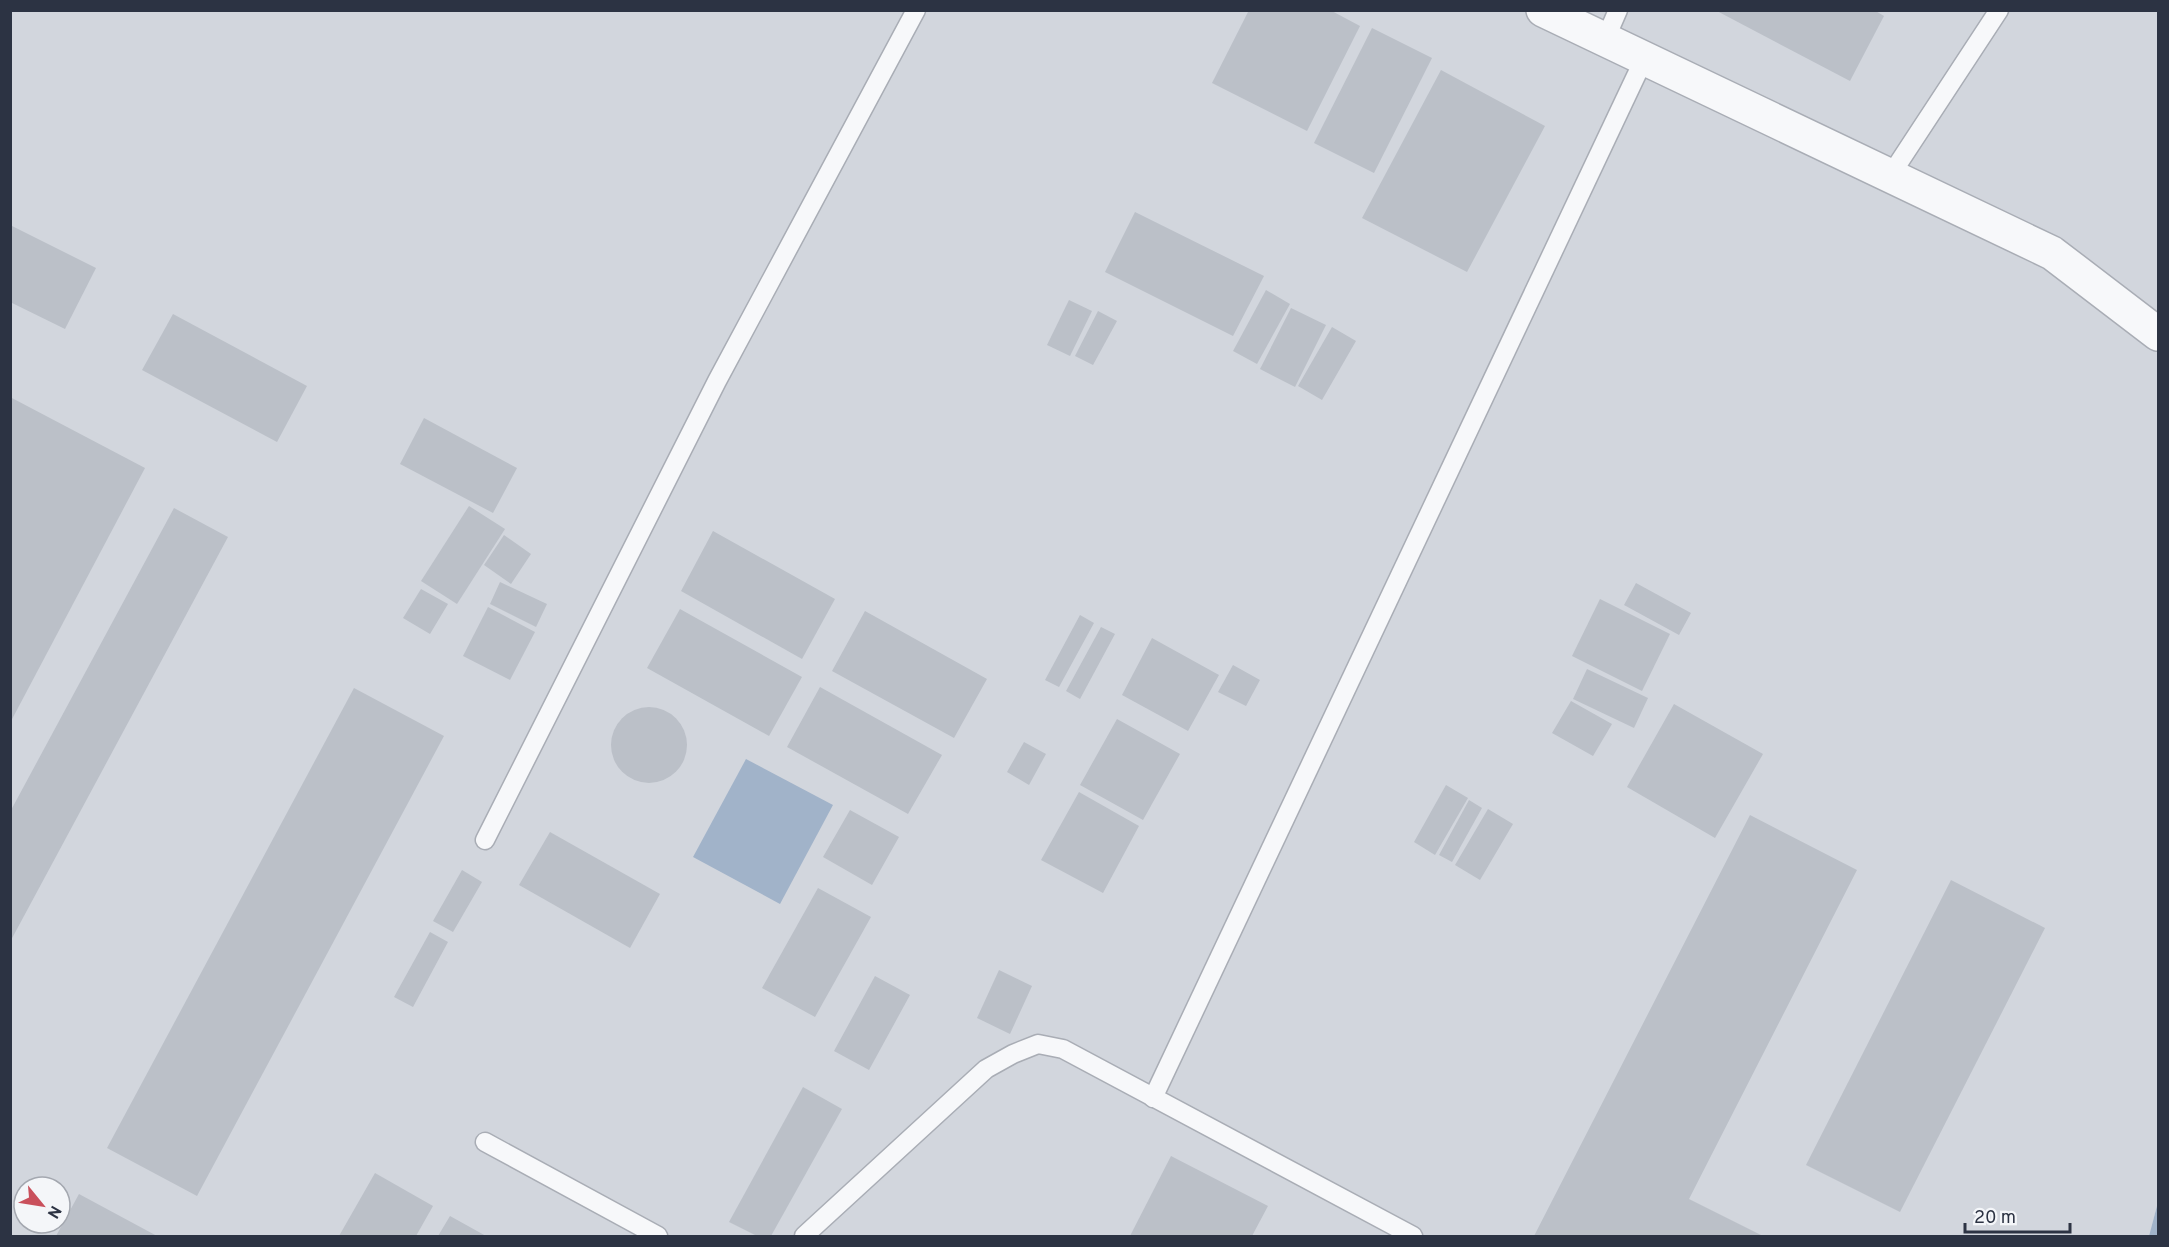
<svg xmlns="http://www.w3.org/2000/svg" width="2169" height="1247" font-family="Overpass,sans-serif">
<style>
.built{fill:#d2d6dd;fill-rule:evenodd}
.water{fill:#a1b3c9}
.building{fill:#bbc0c8}
.lines{fill:none;stroke-linecap:round;stroke-linejoin:round}
.service-casing{stroke:#a9adb5;stroke-width:21}
.tertiary-casing{stroke:#a9adb5;stroke-width:36}
.service{stroke:#f7f8fa;stroke-width:18}
.tertiary{stroke:#f7f8fa;stroke-width:33}
</style>
<rect width="100%" height="100%" fill="#e4e7eb"/>
<path class="built" d="M 10,11 L 2158,11 L 2158,1202 L 2149,1236 L 11,1236 ZM 24,1187 L 60,1187 L 60,1223 L 24,1223 Z"/>
<g class="water">
<path d="M 746,759 L 833,805 L 780,904 L 693,857 Z"/>
<path d="M 2158,1202 L 2158,1236 L 2149,1236 Z"/>
</g>
<g class="building">
<path d="M 1249,10 L 1330,10 L 1360,26 L 1307,131 L 1212,83 Z"/>
<path d="M 1715,10 L 1874,10 L 1884,16 L 1850,81 Z"/>
<path d="M 1372,28 L 1432,58 L 1374,173 L 1314,143 Z"/>
<path d="M 1441,70 L 1545,126 L 1467,272 L 1362,218 Z"/>
<path d="M 1135,212 L 1264,276 L 1233,336 L 1105,272 Z"/>
<path d="M 10,225 L 96,268 L 65,329 L 10,302 Z"/>
<path d="M 1266,290 L 1290,304 L 1257,364 L 1233,351 Z"/>
<path d="M 1069,300 L 1092,311 L 1070,356 L 1047,345 Z"/>
<path d="M 1291,308 L 1326,325 L 1295,387 L 1260,369 Z"/>
<path d="M 1098,311 L 1117,321 L 1093,365 L 1075,356 Z"/>
<path d="M 173,314 L 307,386 L 277,442 L 142,370 Z"/>
<path d="M 1332,327 L 1356,341 L 1322,400 L 1298,386 Z"/>
<path d="M 10,397 L 145,468 L 10,723 Z"/>
<path d="M 424,418 L 517,468 L 493,513 L 400,464 Z"/>
<path d="M 469,506 L 505,529 L 457,604 L 421,581 Z"/>
<path d="M 174,508 L 228,537 L 10,942 L 10,812 Z"/>
<path d="M 713,531 L 835,599 L 802,659 L 681,591 Z"/>
<path d="M 504,535 L 531,554 L 511,584 L 484,565 Z"/>
<path d="M 500,582 L 547,604 L 536,627 L 490,604 Z"/>
<path d="M 1636,583 L 1691,613 L 1679,635 L 1624,605 Z"/>
<path d="M 421,589 L 448,604 L 430,634 L 403,618 Z"/>
<path d="M 1600,599 L 1670,634 L 1642,691 L 1572,656 Z"/>
<path d="M 488,607 L 535,632 L 510,680 L 463,656 Z"/>
<path d="M 680,609 L 802,677 L 769,736 L 647,668 Z"/>
<path d="M 865,611 L 987,679 L 954,738 L 832,671 Z"/>
<path d="M 1080,615 L 1094,623 L 1059,687 L 1045,680 Z"/>
<path d="M 1101,627 L 1115,634 L 1080,699 L 1066,691 Z"/>
<path d="M 1152,638 L 1219,675 L 1188,731 L 1122,695 Z"/>
<path d="M 1233,665 L 1260,680 L 1246,706 L 1218,692 Z"/>
<path d="M 1587,669 L 1648,698 L 1634,728 L 1573,699 Z"/>
<path d="M 820,687 L 942,755 L 908,814 L 787,747 Z"/>
<path d="M 354,688 L 444,736 L 197,1196 L 107,1148 Z"/>
<path d="M 1571,701 L 1612,724 L 1593,756 L 1552,733 Z"/>
<path d="M 1674,704 L 1763,754 L 1715,838 L 1627,787 Z"/>
<circle cx="649" cy="745" r="38"/>
<path d="M 1117,719 L 1180,754 L 1143,820 L 1080,785 Z"/>
<path d="M 1024,742 L 1046,754 L 1029,785 L 1007,772 Z"/>
<path d="M 1446,785 L 1468,798 L 1435,855 L 1414,842 Z"/>
<path d="M 1079,792 L 1139,826 L 1103,893 L 1041,860 Z"/>
<path d="M 1469,800 L 1482,808 L 1452,862 L 1439,855 Z"/>
<path d="M 1488,809 L 1513,824 L 1480,880 L 1455,865 Z"/>
<path d="M 850,810 L 899,837 L 872,885 L 823,857 Z"/>
<path d="M 1750,815 L 1857,870 L 1689,1199 L 1763,1236 L 1534,1236 Z"/>
<path d="M 550,832 L 660,894 L 630,948 L 519,885 Z"/>
<path d="M 462,870 L 482,882 L 453,932 L 433,921 Z"/>
<path d="M 1951,880 L 2045,928 L 1900,1212 L 1806,1165 Z"/>
<path d="M 818,888 L 871,917 L 815,1017 L 762,988 Z"/>
<path d="M 430,932 L 448,942 L 413,1007 L 394,997 Z"/>
<path d="M 999,970 L 1032,986 L 1010,1034 L 977,1018 Z"/>
<path d="M 875,976 L 910,995 L 869,1070 L 834,1051 Z"/>
<path d="M 803,1087 L 842,1109 L 771,1236 L 757,1236 L 729,1222 Z"/>
<path d="M 1171,1156 L 1268,1206 L 1252,1236 L 1130,1236 Z"/>
<path d="M 375,1173 L 433,1206 L 416,1236 L 339,1236 Z"/>
<path d="M 79,1194 L 157,1236 L 56,1236 Z"/>
<path d="M 450,1216 L 486,1236 L 438,1236 Z"/>
</g>
<g class="lines">
<g class="service-casing">
<g id="service">
<path d="M 1605,40 L 1618,10"/>
<path d="M 1890,176 L 1999,10"/>
<path d="M 485,840 L 717,381 L 916,10"/>
<path d="M 1153,1098 L 1644,59"/>
<path d="M 485,1142 L 658,1236"/>
<path d="M 804,1236 L 986,1069 L 1013,1054 L 1038,1044 L 1063,1049 L 1413,1236"/>
</g>
</g>
<g class="tertiary-casing">
<path id="tertiary" d="M 1543,10 L 2052,253 L 2158,334"/>
</g>
<use href="#service" class="service"/>
<use href="#tertiary" class="tertiary"/>
</g>
<rect width="2169" height="1247" fill="none" stroke="#2c3343" stroke-width="24"/>
<g transform="translate(42 1205) rotate(120)"><circle r="28" fill="#f4f6f9" stroke="#a4a8b0" stroke-width="1.5"/>
<path d="M0-4.5L10 22L0 15L-10 22Z" fill="#c9505c"/>
<text y="-9" font-size="16" font-weight="bold" text-anchor="middle" fill="#2c3343">N</text>
</g>
<path d="M1965 1223v9h105v-9" fill="none" stroke="#2c3343" stroke-width="3"/>
<text x="1974" y="1223" font-size="18" fill="#2c3343" stroke="#f4f6f9" stroke-width="4.5" paint-order="stroke">20 m</text>
</svg>
